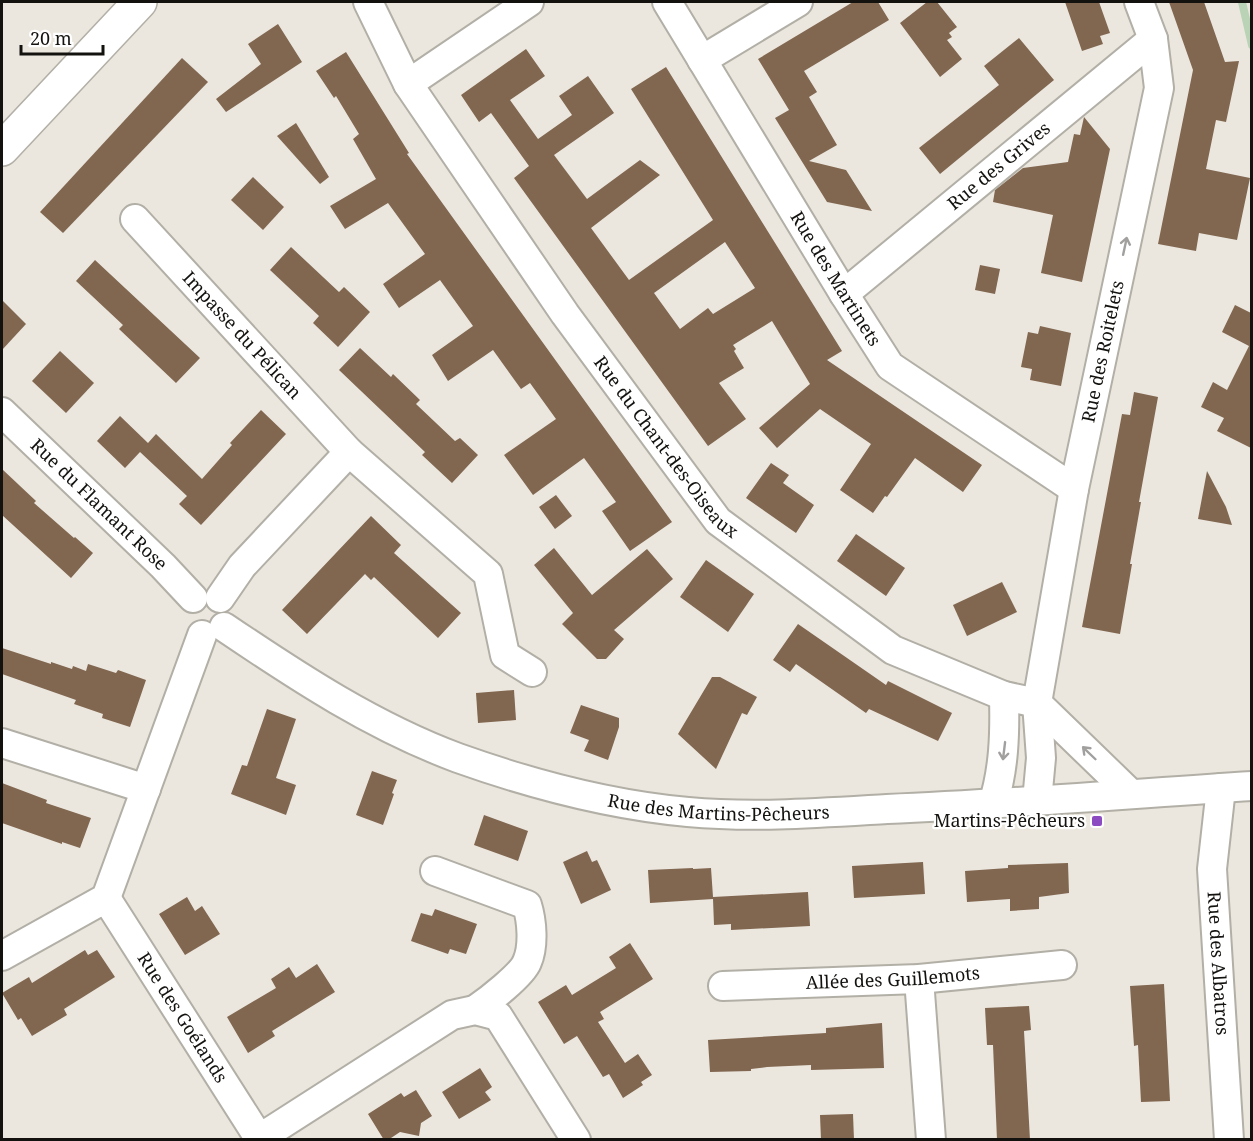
<svg xmlns="http://www.w3.org/2000/svg" width="1253" height="1141" font-family="'Noto Serif',serif">
<style>
.lines{fill:none;stroke-linecap:round;stroke-linejoin:round}
.stream{stroke:#bad3b7;stroke-width:8}
.building{fill:#816650;fill-rule:evenodd}
.minor-casing{stroke:#b2afa6;stroke-width:32}
.secondary-casing{stroke:#b2afa6;stroke-width:36}
.minor{stroke:#fff;stroke-width:28}
.secondary{stroke:#fff;stroke-width:33}
.oneway{stroke:#a1a09f}
.poi-dot{fill:#8c4bc0;stroke:#fff;stroke-width:2}
.labels{text-anchor:middle;stroke-width:4.5;stroke-linejoin:round;paint-order:stroke}
.street-label{font-size:18px;fill:#13120f;stroke:#fff}
.poi-label{font-size:18px;fill:#13120f;stroke:#fff;text-anchor:end}
</style>
<rect width="100%" height="100%" fill="#ebe7de"/>
<g class="lines">
<path class="stream" d="M 1242,2 L 1252,45"/>
</g>
<g class="building">
<path d="M 853,2 L 878,2 L 889,20 L 804,71 L 817,92 L 809,97 L 837,145 L 809,161 L 846,170 L 872,211 L 827,202 L 775,118 L 789,110 L 758,59 Z"/>
<path d="M 927,2 L 937,2 L 957,27 L 949,33 L 952,37 L 947,40 L 962,59 L 940,77 L 900,23 Z"/>
<path d="M 1065,2 L 1099,2 L 1110,33 L 1100,36 L 1103,44 L 1082,51 Z"/>
<path d="M 1169,2 L 1204,2 L 1225,62 L 1239,61 L 1226,122 L 1216,120 L 1206,169 L 1250,178 L 1237,240 L 1199,233 L 1196,251 L 1158,244 L 1193,70 Z"/>
<path d="M 278,24 L 302,62 L 226,112 L 216,99 L 261,64 L 248,44 Z"/>
<path d="M 1019,38 L 1054,80 L 940,174 L 919,148 L 999,85 L 984,66 Z"/>
<path d="M 526,49 L 545,76 L 510,100 L 538,139 L 572,115 L 559,96 L 588,76 L 614,113 L 554,155 L 587,199 L 640,160 L 660,175 L 591,228 L 629,280 L 713,220 L 631,89 L 666,67 L 842,351 L 827,360 L 982,465 L 963,492 L 915,458 L 887,497 L 885,496 L 873,513 L 840,490 L 871,444 L 820,409 L 777,448 L 759,428 L 810,384 L 772,321 L 733,345 L 736,349 L 734,351 L 744,368 L 719,383 L 746,419 L 708,446 L 514,178 L 529,166 L 491,113 L 479,122 L 461,95 ZM 725,242 L 755,288 L 713,314 L 708,308 L 680,329 L 654,293 Z"/>
<path d="M 346,52 L 409,153 L 407,154 L 672,522 L 630,551 L 602,511 L 616,502 L 584,458 L 533,495 L 504,455 L 556,419 L 530,383 L 521,389 L 493,350 L 448,381 L 432,355 L 473,326 L 440,280 L 399,308 L 383,284 L 425,254 L 388,203 L 345,229 L 330,206 L 376,179 L 353,139 L 359,134 L 336,96 L 334,98 L 316,71 Z"/>
<path d="M 182,58 L 208,82 L 63,233 L 40,212 Z"/>
<path d="M 1084,117 L 1110,149 L 1082,282 L 1041,273 L 1053,215 L 993,202 L 995,190 L 1023,168 L 1068,162 L 1074,134 L 1080,135 Z"/>
<path d="M 296,123 L 329,177 L 320,184 L 277,136 Z"/>
<path d="M 253,177 L 284,207 L 263,230 L 231,200 Z"/>
<path d="M 291,247 L 339,292 L 344,287 L 370,312 L 338,347 L 313,323 L 319,316 L 270,270 Z"/>
<path d="M 95,260 L 200,358 L 176,383 L 119,329 L 123,325 L 76,281 Z"/>
<path d="M 980,265 L 1000,269 L 995,294 L 975,290 Z"/>
<path d="M 2,300 L 26,324 L 2,350 Z"/>
<path d="M 1235,305 L 1251,313 L 1251,448 L 1217,431 L 1224,418 L 1201,407 L 1213,382 L 1227,390 L 1249,346 L 1222,332 Z"/>
<path d="M 1040,326 L 1071,333 L 1061,386 L 1030,380 L 1032,369 L 1021,367 L 1028,332 L 1038,334 Z"/>
<path d="M 360,348 L 391,377 L 393,374 L 420,400 L 416,404 L 455,441 L 460,438 L 478,455 L 452,483 L 422,455 L 425,452 L 339,370 Z"/>
<path d="M 60,351 L 94,383 L 66,413 L 32,381 Z"/>
<path d="M 1134,392 L 1158,397 L 1139,502 L 1141,502 L 1130,564 L 1132,564 L 1120,634 L 1082,627 L 1122,414 L 1130,415 Z"/>
<path d="M 261,410 L 286,434 L 201,525 L 179,504 L 187,496 L 140,452 L 125,468 L 97,441 L 120,416 L 148,443 L 156,434 L 202,479 L 232,445 L 230,443 Z"/>
<path d="M 771,463 L 789,475 L 783,483 L 814,505 L 796,533 L 746,498 Z"/>
<path d="M 2,469 L 36,501 L 34,503 L 74,538 L 75,537 L 93,553 L 71,578 L 2,515 Z"/>
<path d="M 1207,471 L 1226,507 L 1232,525 L 1198,519 Z"/>
<path d="M 556,495 L 572,516 L 555,529 L 539,507 Z"/>
<path d="M 371,516 L 401,545 L 394,553 L 461,613 L 438,638 L 374,577 L 371,580 L 365,574 L 307,634 L 282,610 Z"/>
<path d="M 856,534 L 905,568 L 886,596 L 837,561 Z"/>
<path d="M 554,548 L 592,595 L 647,549 L 673,579 L 614,630 L 624,639 L 606,659 L 597,659 L 562,624 L 573,613 L 534,565 Z"/>
<path d="M 706,560 L 754,594 L 728,632 L 680,597 Z"/>
<path d="M 1002,582 L 1017,612 L 967,636 L 953,605 Z"/>
<path d="M 798,624 L 886,685 L 888,681 L 952,713 L 938,741 L 869,709 L 866,713 L 796,664 L 790,672 L 773,660 Z"/>
<path d="M 2,648 L 51,664 L 51,662 L 72,669 L 73,666 L 86,671 L 88,664 L 116,673 L 118,670 L 146,680 L 130,727 L 102,718 L 103,714 L 74,704 L 76,700 L 2,674 Z"/>
<path d="M 712,677 L 720,677 L 757,697 L 747,715 L 742,713 L 716,769 L 678,734 Z"/>
<path d="M 514,690 L 516,720 L 478,723 L 476,693 Z"/>
<path d="M 581,705 L 619,718 L 619,727 L 608,760 L 584,751 L 589,740 L 570,733 Z"/>
<path d="M 267,709 L 296,719 L 276,778 L 296,785 L 286,815 L 231,794 L 242,765 L 247,766 Z"/>
<path d="M 372,771 L 397,780 L 392,793 L 394,794 L 383,825 L 356,815 Z"/>
<path d="M 2,783 L 47,800 L 46,803 L 91,818 L 80,848 L 62,842 L 62,844 L 2,823 Z"/>
<path d="M 484,815 L 528,831 L 518,861 L 474,845 Z"/>
<path d="M 587,851 L 592,862 L 597,860 L 611,890 L 581,904 L 563,862 Z"/>
<path d="M 923,862 L 925,894 L 854,898 L 852,866 Z"/>
<path d="M 1068,863 L 1069,893 L 1039,897 L 1039,909 L 1010,911 L 1010,899 L 967,902 L 965,871 L 1008,868 L 1008,865 Z"/>
<path d="M 693,868 L 693,869 L 711,868 L 713,897 L 808,892 L 810,926 L 731,930 L 731,924 L 714,925 L 713,899 L 650,903 L 648,870 Z"/>
<path d="M 187,897 L 195,911 L 202,906 L 220,934 L 185,955 L 159,914 Z"/>
<path d="M 435,909 L 477,924 L 466,954 L 450,949 L 448,954 L 411,941 L 421,913 L 432,916 Z"/>
<path d="M 630,943 L 653,979 L 600,1012 L 604,1019 L 598,1022 L 625,1063 L 638,1054 L 652,1075 L 641,1082 L 643,1085 L 623,1098 L 609,1074 L 603,1077 L 577,1036 L 564,1044 L 538,1002 L 566,985 L 572,995 L 616,968 L 609,957 Z"/>
<path d="M 85,950 L 88,955 L 97,950 L 115,977 L 64,1009 L 67,1015 L 32,1036 L 21,1018 L 18,1020 L 2,993 L 29,977 L 32,983 Z"/>
<path d="M 317,964 L 335,992 L 272,1031 L 275,1036 L 248,1053 L 227,1017 L 276,988 L 271,979 L 289,967 L 296,978 Z"/>
<path d="M 1164,984 L 1170,1101 L 1141,1102 L 1138,1045 L 1134,1046 L 1130,986 Z"/>
<path d="M 1029,1006 L 1031,1030 L 1024,1031 L 1030,1140 L 997,1140 L 993,1045 L 987,1045 L 985,1008 Z"/>
<path d="M 882,1023 L 884,1068 L 811,1070 L 811,1065 L 767,1067 L 751,1069 L 751,1071 L 710,1072 L 708,1040 L 826,1033 L 826,1028 Z"/>
<path d="M 480,1068 L 492,1087 L 485,1092 L 491,1100 L 459,1119 L 442,1092 Z"/>
<path d="M 416,1090 L 432,1116 L 421,1123 L 419,1136 L 400,1132 L 388,1140 L 384,1140 L 368,1114 L 401,1093 L 404,1097 Z"/>
<path d="M 853,1114 L 854,1140 L 821,1140 L 820,1115 Z"/>
</g>
<g class="lines">
<g class="minor-casing">
<g id="minor">
<path id="s1" d="M 368,2 L 408,84 L 565,314 L 718,521 L 893,650 L 1004,696 L 1037,703 L 1131,794"/>
<path id="s2" d="M 667,2 L 844,294 L 890,366 L 1074,489"/>
<path d="M 702,60 L 798,2"/>
<path d="M 408,84 L 529,2"/>
<path id="s3" d="M 135,219 L 349,452"/>
<path id="s4" d="M 844,294 L 1153,39"/>
<path id="s5" d="M 2,412 L 163,566 L 193,598"/>
<path d="M 220,598 L 242,566 L 349,452 L 488,574 L 505,655 L 532,672"/>
<path id="s6" d="M 224,627 C 298,677 374,727 458,758 C 531,784 610,805 688,812 C 754,818 820,813 887,809 C 1008,804 1130,794 1252,786"/>
<path d="M 2,743 L 146,789"/>
<path id="s7" d="M 1221,788 L 1212,869 L 1229,1140"/>
<path id="s8" d="M 1037,801 L 1041,758 L 1037,703 L 1074,489 L 1159,88 L 1153,39 L 1139,2"/>
<path d="M 993,804 C 1004,769 1005,734 1004,696"/>
<path d="M 435,871 L 527,905 C 532,921 534,946 527,962 C 522,975 488,1001 475,1010"/>
<path id="s9" d="M 106,898 L 259,1138"/>
<path d="M 2,956 L 106,898 L 202,635"/>
<path d="M 919,979 L 931,1140"/>
<path id="s10" d="M 723,986 L 919,979 L 1062,965"/>
<path d="M 257,1140 L 452,1015 L 475,1010 L 498,1016 L 576,1140"/>
</g>
</g>
<g class="secondary-casing">
<path id="secondary" d="M 2,149 L 140,2"/>
</g>
<use href="#minor" class="minor"/>
<use href="#secondary" class="secondary"/>
</g>
<defs><path id="oneway-shaft" d="M-6 0H5M1.5-3L5.5 0L1.5 3" fill="none" stroke-width="1.6" stroke-linecap="round" stroke-linejoin="round" transform="scale(1.5)"/></defs>
<g class="oneway">
<use href="#oneway-shaft" transform="translate(1125 246) rotate(-78)"/>
<use href="#oneway-shaft" transform="translate(1004 751) rotate(97)"/>
<use href="#oneway-shaft" transform="translate(1089 753) rotate(-136)"/>
</g>
<rect class="poi-dot" x="1091" y="815" width="12" height="12" rx="3"/>
<g class="labels">
<g class="street-label">
<text dy="6" stroke="none"><textPath href="#s4" startOffset="201">Rue des Grives</textPath></text>
<text dy="6" stroke="none"><textPath href="#s2" startOffset="324">Rue des Martinets</textPath></text>
<text dy="6" stroke="none"><textPath href="#s3" startOffset="158">Impasse du Pélican</textPath></text>
<text dy="6" stroke="none"><textPath href="#s8" startOffset="456">Rue des Roitelets</textPath></text>
<text dy="6" stroke="none"><textPath href="#s1" startOffset="537">Rue du Chant-des-Oiseaux</textPath></text>
<text dy="6" stroke="none"><textPath href="#s5" startOffset="134">Rue du Flamant Rose</textPath></text>
<text dy="6" stroke="none"><textPath href="#s6" startOffset="536">Rue des Martins-Pêcheurs</textPath></text>
<text dy="6" stroke="none"><textPath href="#s7" startOffset="176">Rue des Albatros</textPath></text>
<text dy="6" stroke="none"><textPath href="#s10" startOffset="170">Allée des Guillemots</textPath></text>
<text dy="6" stroke="none"><textPath href="#s9" startOffset="142">Rue des Goélands</textPath></text>
</g>
<g class="poi-label">
<text x="1085" y="827">Martins-Pêcheurs</text>
</g>
</g>
<rect width="1253" height="1141" fill="none" stroke="#13120f" stroke-width="6"/>
<path d="M21 45v9h82v-9" fill="none" stroke="#13120f" stroke-width="3"/>
<text x="30" y="45" font-size="18" fill="#13120f" stroke="#ffffff" stroke-width="4.5" paint-order="stroke">20 m</text>
</svg>
